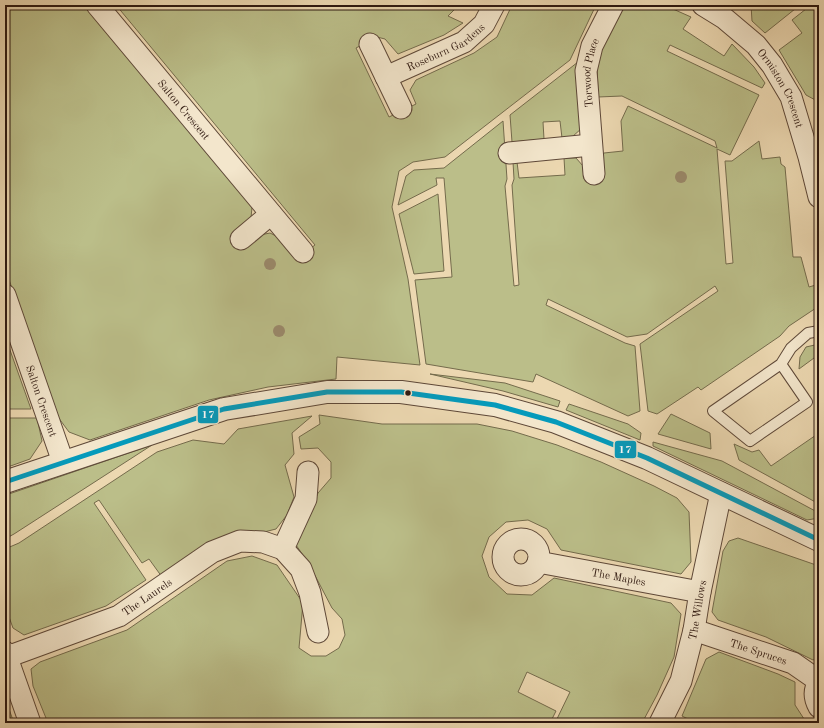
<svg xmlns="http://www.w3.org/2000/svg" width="824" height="728" font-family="'Old Standard TT',serif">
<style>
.green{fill:#bbbe89;stroke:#746b4c}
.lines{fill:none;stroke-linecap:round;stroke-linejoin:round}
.service-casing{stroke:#5e4838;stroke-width:12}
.minor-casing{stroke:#5e4838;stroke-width:23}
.tertiary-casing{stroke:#5e4838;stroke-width:24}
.service{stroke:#f3e6cc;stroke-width:10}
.minor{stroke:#f3e6cc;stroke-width:21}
.tertiary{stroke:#f3e6cc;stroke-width:22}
.bus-1-casing{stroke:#f3e6cc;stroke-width:8}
.bus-1{stroke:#059abb;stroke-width:5}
.tree{fill:#9b8a6c}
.bus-dot{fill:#2e1810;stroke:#f3e6cc;stroke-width:1.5}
.labels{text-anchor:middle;stroke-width:3.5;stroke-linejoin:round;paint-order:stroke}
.street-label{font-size:11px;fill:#2e1810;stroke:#f3e6cc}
.line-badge{stroke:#f3e6cc;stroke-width:1.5}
.badge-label{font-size:11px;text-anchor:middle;font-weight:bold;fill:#fff}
</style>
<rect width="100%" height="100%" fill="#ecd8b1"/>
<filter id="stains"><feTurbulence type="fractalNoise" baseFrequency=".005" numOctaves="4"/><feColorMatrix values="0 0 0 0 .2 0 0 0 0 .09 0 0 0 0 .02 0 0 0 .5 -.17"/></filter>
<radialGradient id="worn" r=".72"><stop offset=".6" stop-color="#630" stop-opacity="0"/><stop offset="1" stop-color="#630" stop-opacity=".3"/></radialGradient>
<g class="green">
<path d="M 5,5 L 82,5 L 90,12 L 252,207 L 251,218 L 260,235 L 270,233 L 278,237 L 297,259 L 315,245 L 116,5 L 459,5 L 448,16 L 463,23 L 444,35 L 398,54 L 385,39 L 377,37 L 356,48 L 389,117 L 416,104 L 410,90 L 416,80 L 474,53 L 497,37 L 512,5 L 596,5 L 570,60 L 445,157 L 413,162 L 399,171 L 392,207 L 408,279 L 420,365 L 337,357 L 336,379 L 268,387 L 209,400 L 90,440 L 69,432 L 55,413 L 5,268 Z"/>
<path d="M 622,5 L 664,5 L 691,17 L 683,29 L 724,56 L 732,44 L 754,67 L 765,83 L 762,88 L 670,45 L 667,51 L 759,95 L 730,155 L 717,149 L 726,264 L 733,263 L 725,161 L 732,161 L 759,141 L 762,159 L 780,157 L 781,164 L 785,167 L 793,257 L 801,257 L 809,287 L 819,284 L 819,306 L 789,326 L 780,336 L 701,390 L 698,387 L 657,414 L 648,411 L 640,344 L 718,291 L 715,286 L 647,334 L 627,337 L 548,299 L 546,305 L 625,343 L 635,346 L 640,411 L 628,416 L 536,374 L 533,382 L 426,364 L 415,280 L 452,277 L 444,178 L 436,178 L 437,185 L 398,205 L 406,176 L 414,170 L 444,168 L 503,121 L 507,179 L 505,186 L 514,286 L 519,285 L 512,185 L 514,179 L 513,162 L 517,162 L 519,178 L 565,175 L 564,158 L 576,158 L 583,166 L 584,179 L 601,178 L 600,158 L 604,153 L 623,151 L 621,121 L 628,106 L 717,148 L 715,141 L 622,96 L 598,97 L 597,59 Z"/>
<path d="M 751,5 L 800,5 L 765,33 L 752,21 Z"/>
<path d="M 811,5 L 819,5 L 819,102 L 806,95 L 779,50 L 802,33 L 792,20 Z"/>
<path d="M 578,62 L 582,128 L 572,137 L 562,138 L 560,121 L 543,122 L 544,139 L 512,142 L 510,115 Z"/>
<path d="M 438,194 L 444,271 L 414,274 L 399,214 Z"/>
<path d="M 5,336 L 31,409 L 5,409 Z"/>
<path d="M 819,344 L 819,365 L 814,358 L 799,369 L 800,357 L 806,347 Z"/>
<path d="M 430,374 L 505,383 L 560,401 L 558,407 L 503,391 Z"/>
<path d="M 569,404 L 628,424 L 641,433 L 640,440 L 566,410 Z"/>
<path d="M 671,414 L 710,433 L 711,449 L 658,434 Z"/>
<path d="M 319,415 L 382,424 L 477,424 L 512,431 L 557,445 L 601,462 L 654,486 L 677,498 L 689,512 L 691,562 L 681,574 L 561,550 L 547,529 L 528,520 L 506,522 L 489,537 L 482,556 L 489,577 L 507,594 L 532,595 L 554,578 L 671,603 L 681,614 L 674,657 L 657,695 L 642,723 L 555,723 L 570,692 L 527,672 L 518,692 L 556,711 L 550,723 L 48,723 L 33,686 L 31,669 L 40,662 L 127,630 L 227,561 L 252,556 L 277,565 L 303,603 L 299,648 L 311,656 L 326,656 L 339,648 L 345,635 L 342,619 L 332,608 L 309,564 L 296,545 L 318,493 L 331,478 L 331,462 L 318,448 L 301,449 L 299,437 L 320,424 Z"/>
<path d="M 312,416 L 292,433 L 294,454 L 285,465 L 294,497 L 287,515 L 276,529 L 260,533 L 162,577 L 149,559 L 142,563 L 99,500 L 94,503 L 146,580 L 106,606 L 24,635 L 13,628 L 5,606 L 5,549 L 19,543 L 157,452 L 193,440 L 224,444 L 238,429 Z"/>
<path d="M 5,418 L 37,418 L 42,441 L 30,459 L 5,468 Z"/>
<path d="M 819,433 L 819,504 L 739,460 L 734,444 L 752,452 L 759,450 L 771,466 Z"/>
<path d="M 653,442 L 722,461 L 819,513 L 819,518 L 807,520 L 653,446 Z"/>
<path d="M 152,445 L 14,534 L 5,539 L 5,497 L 6,495 Z"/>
<path d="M 738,538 L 819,566 L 819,657 L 813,660 L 766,637 L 718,620 L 712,612 L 723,551 L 729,541 Z"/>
<path d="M 719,652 L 778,674 L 795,682 L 795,705 L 806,722 L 808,723 L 696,723 L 682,716 L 706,659 Z"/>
<path d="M 5,698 L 14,723 L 5,723 Z"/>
</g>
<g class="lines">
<g class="service-casing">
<path id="service" d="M 781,364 L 807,402 L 750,441 L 713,411 L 781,364 L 791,348 L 808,333 L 819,331"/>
</g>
<g class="minor-casing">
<g id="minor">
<path id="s1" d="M 97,5 L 303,252"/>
<path id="s2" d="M 703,5 L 724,18 L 756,45 L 772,65 L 791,97 L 809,157 L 819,197"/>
<path d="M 370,44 L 401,108"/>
<path id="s3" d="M 386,77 L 464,42 L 484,24 L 494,5"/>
<path d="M 509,153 L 591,145"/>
<path id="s4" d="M 594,174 L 586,71 L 592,46 L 613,5"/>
<path d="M 241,239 L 271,214"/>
<path id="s5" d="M 5,295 L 63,462"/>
<circle cx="521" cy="557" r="18"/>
<path d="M 283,549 L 306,499 L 308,472"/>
<path id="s6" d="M 538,562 L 700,592"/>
<path id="s7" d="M 694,630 L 793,663 L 819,681"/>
<path d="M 5,652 L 30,723"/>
<path id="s8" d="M 7,657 L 119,616 L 212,552 L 240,541 L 263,542 L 283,549 L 301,569 L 310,593 L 318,632"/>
<path d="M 819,682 C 813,691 814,698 819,707"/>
<path id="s9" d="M 660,723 L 681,681 L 694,630 L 700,592 L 721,493"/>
</g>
</g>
<g class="tertiary-casing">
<path id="tertiary" d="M 5,482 L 224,409 L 327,392 L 401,392 L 495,405 L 556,422 L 647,458 L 819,540"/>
</g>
<use href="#service" class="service"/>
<use href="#minor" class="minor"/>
<use href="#tertiary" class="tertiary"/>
<g class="bus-1-casing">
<path id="bus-1" d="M 5,482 L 224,409 L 327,392 L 401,392 L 495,405 L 556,422 L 647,458 L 819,540"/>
</g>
<use href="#bus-1" class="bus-1"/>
</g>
<g class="tree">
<circle cx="681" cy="177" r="6"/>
<circle cx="270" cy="264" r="6"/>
<circle cx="279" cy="331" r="6"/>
</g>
<circle class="bus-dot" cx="408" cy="393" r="3.5"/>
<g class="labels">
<g class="street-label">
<text dy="4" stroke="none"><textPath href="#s3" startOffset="67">Roseburn Gardens</textPath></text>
<text dy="4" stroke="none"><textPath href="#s4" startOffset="102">Torwood Place</textPath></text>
<text dy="4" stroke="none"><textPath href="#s2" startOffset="117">Ormiston Crescent</textPath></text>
<text dy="4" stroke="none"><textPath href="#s1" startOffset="136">Salton Crescent</textPath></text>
<text dy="4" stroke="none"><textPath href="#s5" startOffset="112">Salton Crescent</textPath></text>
<text dy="4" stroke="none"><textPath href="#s6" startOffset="82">The Maples</textPath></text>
<text dy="4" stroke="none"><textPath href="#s8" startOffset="153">The Laurels</textPath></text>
<text dy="4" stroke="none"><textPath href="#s9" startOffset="120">The Willows</textPath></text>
<text dy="4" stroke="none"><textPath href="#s7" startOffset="68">The Spruces</textPath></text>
</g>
</g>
<g class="line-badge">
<rect x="197" y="405" width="22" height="19" rx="4" fill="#059abb"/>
<rect x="614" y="440" width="23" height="19" rx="4" fill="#059abb"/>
</g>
<g class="badge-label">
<text x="208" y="418">17</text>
<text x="625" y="453">17</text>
</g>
<rect width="824" height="728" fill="none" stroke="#ecd8b1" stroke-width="20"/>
<rect x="6" y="6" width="812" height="716" fill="none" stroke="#2e1810" stroke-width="2"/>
<rect x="10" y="10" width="804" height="708" fill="none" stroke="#2e1810"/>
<rect width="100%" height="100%" filter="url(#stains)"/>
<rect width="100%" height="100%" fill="url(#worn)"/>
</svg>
